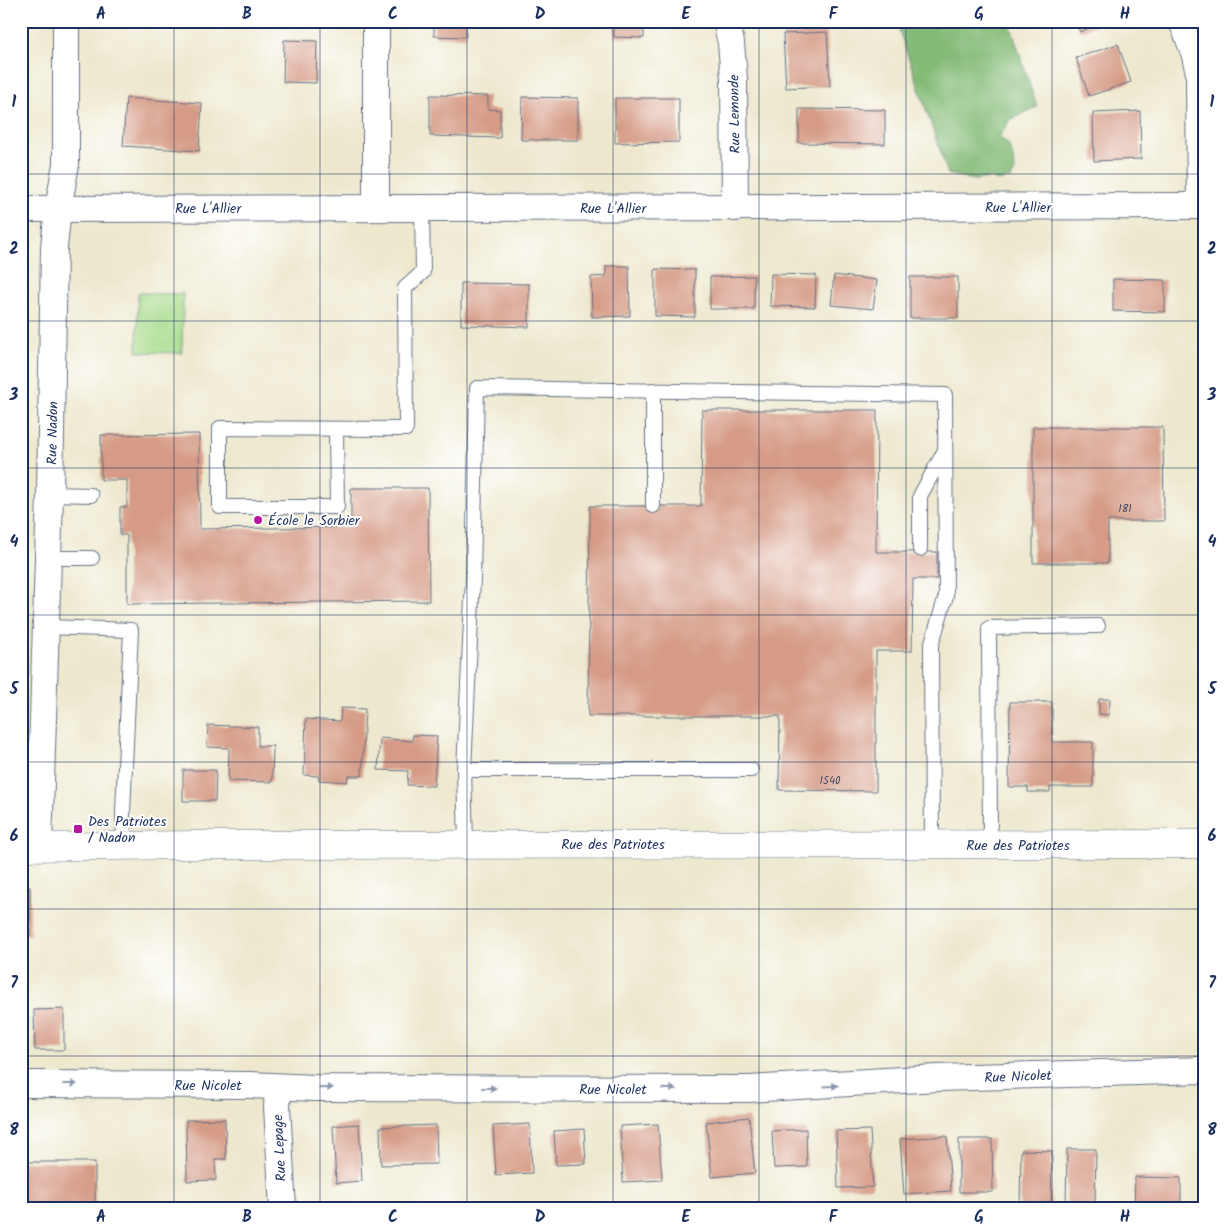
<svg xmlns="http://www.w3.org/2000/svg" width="1226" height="1230" font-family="Kalam,sans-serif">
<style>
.green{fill:#a7db8c;stroke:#618575}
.forest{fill:#85bb78;stroke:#50756b}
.building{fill:#d59b86}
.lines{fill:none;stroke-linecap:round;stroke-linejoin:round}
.service-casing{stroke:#647085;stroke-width:16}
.minor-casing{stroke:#647085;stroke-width:28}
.tertiary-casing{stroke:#647085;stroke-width:29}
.service{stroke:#fff;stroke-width:14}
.minor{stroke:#fff;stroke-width:26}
.tertiary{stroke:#fff;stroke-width:28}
.oneway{fill:#8d97ae}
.grid{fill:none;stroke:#1b2f5e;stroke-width:1;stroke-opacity:0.55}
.poi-dot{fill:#b5179e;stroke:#fff;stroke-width:2}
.labels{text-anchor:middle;stroke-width:4;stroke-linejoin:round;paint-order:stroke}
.number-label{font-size:11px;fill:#4a4a68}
.street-label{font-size:14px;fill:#1b2f5e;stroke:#fff}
.poi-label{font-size:14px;fill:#1b2f5e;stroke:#fff;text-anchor:start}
.neatline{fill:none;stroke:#1b2f5e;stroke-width:2}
.grid-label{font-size:16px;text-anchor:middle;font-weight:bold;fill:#1b2f5e}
</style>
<rect width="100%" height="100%" fill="#fff"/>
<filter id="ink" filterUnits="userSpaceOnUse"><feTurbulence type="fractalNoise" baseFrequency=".02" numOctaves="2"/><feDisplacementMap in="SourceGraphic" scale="10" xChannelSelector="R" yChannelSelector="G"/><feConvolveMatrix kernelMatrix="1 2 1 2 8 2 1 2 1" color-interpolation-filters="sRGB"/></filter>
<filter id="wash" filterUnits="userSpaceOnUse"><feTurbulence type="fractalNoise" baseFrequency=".0096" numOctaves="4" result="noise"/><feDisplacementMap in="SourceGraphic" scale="20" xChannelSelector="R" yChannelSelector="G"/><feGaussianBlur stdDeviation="1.12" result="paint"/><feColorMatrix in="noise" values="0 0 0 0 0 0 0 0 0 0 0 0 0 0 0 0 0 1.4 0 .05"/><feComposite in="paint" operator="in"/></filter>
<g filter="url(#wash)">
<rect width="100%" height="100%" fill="#ede8ce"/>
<path class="green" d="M 138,293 L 183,294 L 182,353 L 137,352 Z"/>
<path class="forest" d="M 896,21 L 1009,21 L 1037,107 L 1010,120 L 999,137 L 1008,144 L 1013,158 L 1015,171 L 1011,178 L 998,181 L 989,178 L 974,180 L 948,174 Z"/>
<g id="blocks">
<g class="building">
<path d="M 126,21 L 176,21 L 176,24 L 126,25 Z"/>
<rect x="288" y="21" width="30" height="4"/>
<path d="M 434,21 L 466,21 L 466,37 L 434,36 Z"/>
<path d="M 614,21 L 644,21 L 644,38 L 614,37 Z"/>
<path d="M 1075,21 L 1105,21 L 1080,32 Z"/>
<path d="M 827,32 L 830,86 L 786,88 L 783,34 Z"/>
<path d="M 284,40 L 317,41 L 316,83 L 283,82 Z"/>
<path d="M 1118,44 L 1131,82 L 1089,96 L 1076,58 Z"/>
<path d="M 430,95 L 488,96 L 488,109 L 500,110 L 500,138 L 430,136 Z"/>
<path d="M 522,97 L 578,98 L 578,140 L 521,140 Z"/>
<path d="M 126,98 L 202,103 L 199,151 L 123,146 Z"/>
<path d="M 615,98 L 679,98 L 679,142 L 615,143 Z"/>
<path d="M 799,109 L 885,110 L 885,144 L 799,143 Z"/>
<path d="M 1140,111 L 1141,159 L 1094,161 L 1093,113 Z"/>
<path d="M 606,266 L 629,266 L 630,316 L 592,317 L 591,277 L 606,276 Z"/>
<path d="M 655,269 L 695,270 L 695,317 L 655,316 Z"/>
<path d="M 771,274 L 816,275 L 815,307 L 770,306 Z"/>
<path d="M 834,275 L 877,280 L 873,309 L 831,305 Z"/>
<path d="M 754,276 L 754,309 L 710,309 L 710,277 Z"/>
<rect x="910" y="277" width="48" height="41"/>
<path d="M 1113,279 L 1165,280 L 1165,312 L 1113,311 Z"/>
<path d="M 1199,280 L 1205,280 L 1205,311 L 1200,311 Z"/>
<path d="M 461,283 L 529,284 L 529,327 L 461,325 Z"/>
<path d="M 702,410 L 877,410 L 876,552 L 937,552 L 937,579 L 913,579 L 912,651 L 876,651 L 876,791 L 779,790 L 780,716 L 588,716 L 590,506 L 701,506 Z"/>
<path d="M 1033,427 L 1163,427 L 1164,521 L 1108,521 L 1108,563 L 1033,563 Z"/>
<path d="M 199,434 L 200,529 L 351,527 L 351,488 L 428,488 L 429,601 L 127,604 L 127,535 L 120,535 L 120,507 L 127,507 L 127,480 L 101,480 L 101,435 Z"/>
<path d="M 1099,699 L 1110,699 L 1109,715 L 1099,714 Z"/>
<path d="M 1010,702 L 1052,702 L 1052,742 L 1093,742 L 1093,787 L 1050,787 L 1050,792 L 1028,792 L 1028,787 L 1009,787 Z"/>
<path d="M 341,708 L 365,709 L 362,776 L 348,776 L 347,782 L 319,780 L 318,776 L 304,775 L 306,719 L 340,721 Z"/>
<path d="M 208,725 L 258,727 L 258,746 L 273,746 L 272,782 L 228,781 L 229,748 L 207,747 Z"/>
<path d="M 413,735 L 437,736 L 434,786 L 407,785 L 408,771 L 378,770 L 380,738 L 412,741 Z"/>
<path d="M 183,770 L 216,770 L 215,801 L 183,801 Z"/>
<rect x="21" y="887" width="9" height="48"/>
<path d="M 64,1009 L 64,1050 L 35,1050 L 34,1010 Z"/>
<path d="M 749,1117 L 755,1173 L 712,1177 L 706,1122 Z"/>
<path d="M 225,1119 L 226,1159 L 215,1159 L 216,1180 L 187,1181 L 186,1120 Z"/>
<path d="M 359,1124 L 362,1181 L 336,1183 L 333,1126 Z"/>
<path d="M 530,1124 L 532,1173 L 496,1175 L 493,1126 Z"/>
<path d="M 658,1124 L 662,1180 L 623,1182 L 620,1126 Z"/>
<path d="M 436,1125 L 437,1164 L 381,1165 L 380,1127 Z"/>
<path d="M 584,1129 L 586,1164 L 556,1165 L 554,1131 Z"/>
<path d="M 806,1129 L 807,1167 L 774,1168 L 772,1131 Z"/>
<path d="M 870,1130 L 873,1187 L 838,1188 L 836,1131 Z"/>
<path d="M 947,1136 L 951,1191 L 904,1194 L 900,1139 Z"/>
<path d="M 959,1139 L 992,1139 L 993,1192 L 959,1192 Z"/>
<path d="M 1067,1149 L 1096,1149 L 1095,1207 L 1066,1207 Z"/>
<path d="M 1021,1150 L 1052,1151 L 1051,1209 L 1020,1209 Z"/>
<rect x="21" y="1162" width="74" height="47"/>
<path d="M 1135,1177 L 1181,1178 L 1181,1209 L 1134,1209 Z"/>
</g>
</g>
</g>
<g filter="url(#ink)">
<use href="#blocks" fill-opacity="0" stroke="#647085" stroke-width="1"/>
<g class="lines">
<g class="service-casing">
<g id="service">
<path d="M 336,429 L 337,507 L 220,507 L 220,428 L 406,429 L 405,288 L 423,272 L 422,207"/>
<path d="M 50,494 L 91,495"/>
<path d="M 653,506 L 653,390"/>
<path d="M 920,549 L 920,496 L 944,452"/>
<path d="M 48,558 L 92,558"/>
<path d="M 46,627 L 131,630 L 123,812 L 124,845"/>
<path d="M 464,770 L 473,578 L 477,388 L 945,395 L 946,596 L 931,646 L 932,845"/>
<path d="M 466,844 L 464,770 L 751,770"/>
<path d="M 990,845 L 989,628 L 1098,626"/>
</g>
</g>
<g class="minor-casing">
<g id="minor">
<path d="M 376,21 L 376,207"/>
<path d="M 726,21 L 731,43 L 734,78 L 735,208"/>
<path d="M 1182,21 L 1194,52 L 1199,73 L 1200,206"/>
<path d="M 21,209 C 416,206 810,209 1205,206"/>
<path d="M 39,846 L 50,494 L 54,247 L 58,209 L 66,164 L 66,21"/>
<path d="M 21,1084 L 250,1085 L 315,1088 L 749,1089 L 937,1078 L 1205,1070"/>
<path d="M 278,1087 L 277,1107 L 283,1209"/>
</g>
</g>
<g class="tertiary-casing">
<path id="tertiary" d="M 21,847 L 199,845 L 1205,844"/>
</g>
<use href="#service" class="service"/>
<use href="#minor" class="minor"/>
<use href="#tertiary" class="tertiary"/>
</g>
<defs><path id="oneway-solid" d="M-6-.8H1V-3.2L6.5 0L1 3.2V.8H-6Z" transform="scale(1.25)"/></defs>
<g class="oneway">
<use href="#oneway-solid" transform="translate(70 1084)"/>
<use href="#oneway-solid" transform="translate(831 1086) rotate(-4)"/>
<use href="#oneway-solid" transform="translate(326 1088) rotate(-1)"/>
<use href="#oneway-solid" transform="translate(489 1088)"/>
<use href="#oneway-solid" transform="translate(669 1089) rotate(1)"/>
</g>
</g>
<path class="grid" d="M 174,21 L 174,1209M 320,21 L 320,1209M 467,21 L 467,1209M 613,21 L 613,1209M 759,21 L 759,1209M 906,21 L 906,1209M 1052,21 L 1052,1209M 21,174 L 1205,174M 21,321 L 1205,321M 21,468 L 1205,468M 21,615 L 1205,615M 21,762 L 1205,762M 21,909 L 1205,909M 21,1056 L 1205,1056"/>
<g class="poi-dot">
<circle cx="258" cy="520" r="5"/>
<rect x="73" y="824" width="10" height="10" rx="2.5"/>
</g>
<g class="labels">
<g class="number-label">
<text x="1125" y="512">181</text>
<text x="830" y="784">1540</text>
</g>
<g class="street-label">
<text transform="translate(734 114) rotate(-91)" y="5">Rue Lemonde</text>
<text x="1018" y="212">Rue L'Allier</text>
<text x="208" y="213">Rue L'Allier</text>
<text x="613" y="213">Rue L'Allier</text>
<text transform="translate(52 433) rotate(-89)" y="5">Rue Nadon</text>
<text x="613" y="849">Rue des Patriotes</text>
<text x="1018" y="850">Rue des Patriotes</text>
<text transform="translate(1018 1076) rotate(-2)" y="5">Rue Nicolet</text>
<text x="208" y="1090">Rue Nicolet</text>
<text x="613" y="1094">Rue Nicolet</text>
<text transform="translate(279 1148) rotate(-93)" y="5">Rue Lepage</text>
</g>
<g class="poi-label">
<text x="268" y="525">École le Sorbier</text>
<text x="88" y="826">Des Patriotes<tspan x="88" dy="16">/ Nadon</tspan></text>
</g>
</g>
<rect width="1226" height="1230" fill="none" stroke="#fff" stroke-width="55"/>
<rect x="28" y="28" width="1170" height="1174" class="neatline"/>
<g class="grid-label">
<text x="101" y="19">A</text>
<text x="247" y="19">B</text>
<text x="393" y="19">C</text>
<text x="540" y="19">D</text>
<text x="686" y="19">E</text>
<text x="833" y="19">F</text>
<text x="979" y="19">G</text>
<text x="1125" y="19">H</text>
<text x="14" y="107">1</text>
<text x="1212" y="107">1</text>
<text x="14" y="254">2</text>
<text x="1212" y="254">2</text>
<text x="14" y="400">3</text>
<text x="1212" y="400">3</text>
<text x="14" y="547">4</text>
<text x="1212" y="547">4</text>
<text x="14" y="694">5</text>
<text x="1212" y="694">5</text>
<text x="14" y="841">6</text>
<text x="1212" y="841">6</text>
<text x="14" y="988">7</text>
<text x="1212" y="988">7</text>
<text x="14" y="1135">8</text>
<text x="1212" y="1135">8</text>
<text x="101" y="1222">A</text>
<text x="247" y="1222">B</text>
<text x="393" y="1222">C</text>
<text x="540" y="1222">D</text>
<text x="686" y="1222">E</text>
<text x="833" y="1222">F</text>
<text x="979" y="1222">G</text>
<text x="1125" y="1222">H</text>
</g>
</svg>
